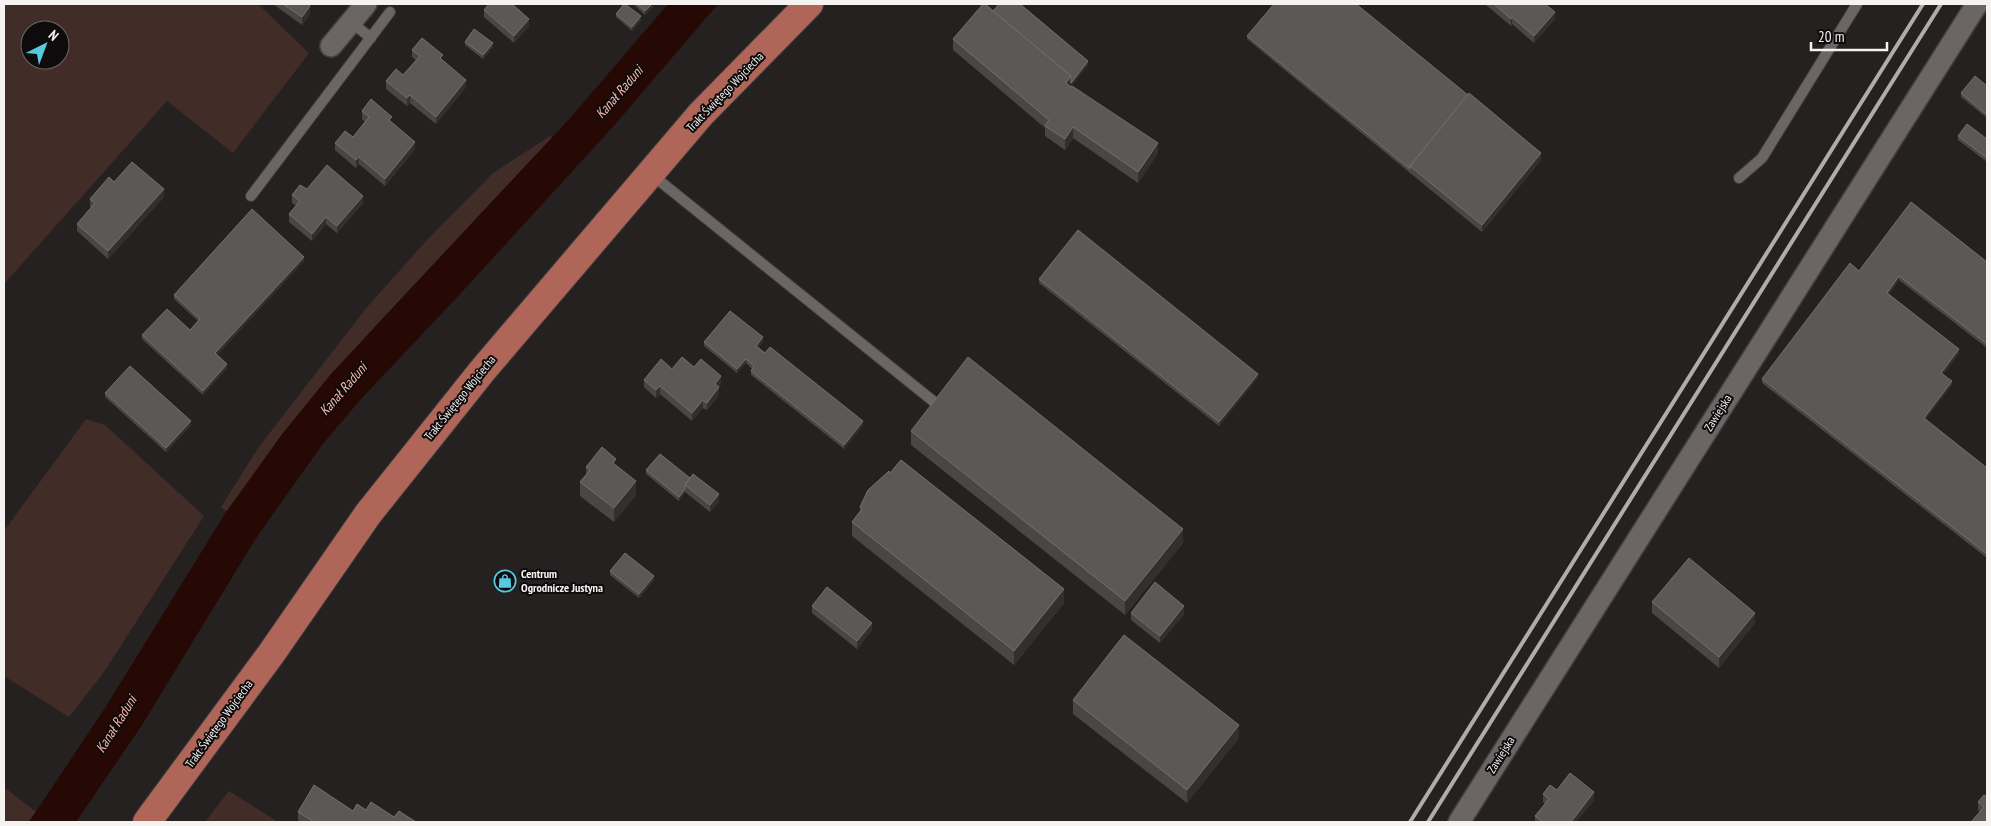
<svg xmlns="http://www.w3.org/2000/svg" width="1991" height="826" font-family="'PT Sans Narrow',sans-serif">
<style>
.green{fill:#422c28;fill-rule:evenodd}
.water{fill:#260804}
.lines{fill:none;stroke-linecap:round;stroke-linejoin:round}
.lane-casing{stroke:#413e3d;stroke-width:12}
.street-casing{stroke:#413e3d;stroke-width:24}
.primary-casing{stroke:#413e3d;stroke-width:30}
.lane{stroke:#6b6665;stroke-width:10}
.street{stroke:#6b6665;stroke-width:21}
.primary{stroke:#b06559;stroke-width:28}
.rail{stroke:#b0acac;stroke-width:4}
.wall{fill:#4b4646}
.shaded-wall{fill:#342f2f}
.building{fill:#5d5858;stroke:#757070}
.labels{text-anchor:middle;stroke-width:4;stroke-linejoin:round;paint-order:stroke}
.street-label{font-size:12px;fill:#f5f2f2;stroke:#0d0b0b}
.poi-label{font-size:12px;font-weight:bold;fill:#f5f2f2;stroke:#0d0b0b;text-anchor:start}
.water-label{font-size:14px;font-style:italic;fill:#fdb8ab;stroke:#0d0b0b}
</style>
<rect width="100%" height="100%" fill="#252120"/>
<g class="green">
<path d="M 4,4 L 258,4 L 309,53 L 233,153 L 167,101 L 4,284 ZM 30,30 L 60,30 L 60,60 L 30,60 Z"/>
<path d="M 550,136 L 552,138 L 379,322 L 283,433 L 227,512 L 221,507 L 258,448 L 367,307 L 425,242 L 493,173 Z"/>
<path d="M 86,419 L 105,425 L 204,516 L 104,672 L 69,717 L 4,676 L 4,531 Z"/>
<path d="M 4,787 L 36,812 L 28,822 L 4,822 Z"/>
<path d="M 229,791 L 278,822 L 205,822 Z"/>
</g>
<path class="water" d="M 668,4 L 718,4 L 611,129 L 461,293 L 361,399 L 322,445 L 256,538 L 142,725 L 76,822 L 29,822 L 105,708 L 226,512 L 283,433 L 331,374 L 572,116 Z"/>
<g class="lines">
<g class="lane-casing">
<g id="lane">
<path d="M 351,22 L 371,38"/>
<path d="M 651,174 L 933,401"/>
<path d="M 1739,178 L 1762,158 L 1857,4"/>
<path d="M 251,196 L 390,12"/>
</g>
</g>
<g class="street-casing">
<g id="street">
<path d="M 331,46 L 366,4"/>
<path d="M 1459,822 L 1977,4"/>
</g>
</g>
<g class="primary-casing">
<path id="primary" d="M 147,822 L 271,654 L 368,514 L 482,371 L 701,114 L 809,4"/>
</g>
<use href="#lane" class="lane"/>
<use href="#street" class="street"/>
<use href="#primary" class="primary"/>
<g class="rail">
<path d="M 1410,822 L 1923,4"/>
<path d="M 1428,822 L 1941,4"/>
</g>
</g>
<g class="wall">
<path d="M 273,4 L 311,4 L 310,6 L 310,14 L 302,25 Z"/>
<path d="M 633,4 L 653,4 L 653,7 L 645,15 Z"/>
<path d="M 1486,4 L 1545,4 L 1555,19 L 1534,43 L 1512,24 L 1511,26 L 1486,5 Z"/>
<path d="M 484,10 L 529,26 L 514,43 L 484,17 Z"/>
<path d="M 993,11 L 1088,65 L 1070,87 L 1158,153 L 1138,183 L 1073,138 L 1065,150 L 1045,136 L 1045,128 L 953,50 L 953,39 Z"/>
<path d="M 616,14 L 641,20 L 632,31 L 616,17 Z"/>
<path d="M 1247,36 L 1468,95 L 1541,160 L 1482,232 L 1247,39 Z"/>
<path d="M 465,42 L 493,47 L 483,59 L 465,45 Z"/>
<path d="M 412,50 L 443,61 L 466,87 L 436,124 L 410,103 L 407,106 L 386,89 L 386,81 L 403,75 L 416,60 L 412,57 Z"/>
<path d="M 1987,86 L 1987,118 L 1961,97 L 1961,93 Z"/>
<path d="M 362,111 L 392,122 L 415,149 L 385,186 L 359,164 L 356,168 L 335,150 L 335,143 L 353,137 L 365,122 L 362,119 Z"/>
<path d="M 1958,136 L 1987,139 L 1987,162 L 1958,140 Z"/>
<path d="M 114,182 L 164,197 L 108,259 L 77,231 L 77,224 L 91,208 L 90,207 L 90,199 Z"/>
<path d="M 307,189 L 363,203 L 337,233 L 326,224 L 312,241 L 289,222 L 289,214 L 296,206 L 292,203 L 292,195 Z"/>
<path d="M 304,261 L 217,355 L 227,368 L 203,395 L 142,339 L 142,335 L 190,330 L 198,321 L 174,299 L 174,295 Z"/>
<path d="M 1987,262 L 1987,348 L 1899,280 L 1889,294 L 1959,353 L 1943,374 L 1952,385 L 1925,419 L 1987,468 L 1987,558 L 1762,383 L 1762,379 L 1859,271 Z"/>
<path d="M 1039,279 L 1258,377 L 1219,426 L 1039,283 Z"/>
<path d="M 763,341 L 758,348 L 863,425 L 844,449 L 751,375 L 751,371 L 752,369 L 746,363 L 737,373 L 704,346 L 704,342 Z"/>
<path d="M 694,367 L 721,384 L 719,387 L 719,395 L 707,410 L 703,408 L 692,421 L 660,394 L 656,398 L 644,387 L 644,380 L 672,369 Z"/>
<path d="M 105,393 L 191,425 L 166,452 L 105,397 Z"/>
<path d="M 911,431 L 1183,543 L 1125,615 L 911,445 Z"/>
<path d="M 660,454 L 719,502 L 710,512 L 685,492 L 679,501 L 646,474 L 646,470 Z"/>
<path d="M 616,465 L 636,495 L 614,522 L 580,496 L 580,482 L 586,475 L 586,467 Z"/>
<path d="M 860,507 L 1064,603 L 1014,665 L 852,536 L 852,522 L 860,511 Z"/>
<path d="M 610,571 L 654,580 L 639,598 L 610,575 Z"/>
<path d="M 1652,602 L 1755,623 L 1719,668 L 1652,613 Z"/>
<path d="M 812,606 L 872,630 L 857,649 L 812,613 Z"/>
<path d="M 1131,613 L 1184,614 L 1160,643 L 1131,620 Z"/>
<path d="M 1073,700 L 1239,738 L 1187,803 L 1073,714 Z"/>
<path d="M 1557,790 L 1594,800 L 1576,822 L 1535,822 L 1535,816 L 1545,804 L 1543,802 L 1543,794 Z"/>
<path d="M 1987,797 L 1987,822 L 1978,810 L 1978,802 Z"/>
<path d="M 366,810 L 416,822 L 298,822 L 298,812 L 353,811 Z"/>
</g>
<g class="shaded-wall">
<path d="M 652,4 L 653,4 L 653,7 L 645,15 L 645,11 Z"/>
<path d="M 310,6 L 310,14 L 302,25 L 302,17 Z"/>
<path d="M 1555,12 L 1555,19 L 1534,43 L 1534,36 Z"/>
<path d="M 641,16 L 641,20 L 632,31 L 632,27 Z"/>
<path d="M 1512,17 L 1512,24 L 1511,26 L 1511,19 Z"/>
<path d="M 529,19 L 529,26 L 514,43 L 514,36 Z"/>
<path d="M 493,43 L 493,47 L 483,59 L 483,55 Z"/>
<path d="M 1088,61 L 1088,65 L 1071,86 L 1066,94 L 1066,83 L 1071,76 Z"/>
<path d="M 466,80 L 466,87 L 436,124 L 436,117 Z"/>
<path d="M 410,95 L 410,103 L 407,106 L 407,98 Z"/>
<path d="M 1073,127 L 1073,138 L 1065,150 L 1065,139 Z"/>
<path d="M 415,142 L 415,149 L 385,186 L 385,179 Z"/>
<path d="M 1158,143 L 1158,153 L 1138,183 L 1138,172 Z"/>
<path d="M 1541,153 L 1541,160 L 1482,232 L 1482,225 Z"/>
<path d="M 359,157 L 359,164 L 356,168 L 356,160 Z"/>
<path d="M 164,189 L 164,197 L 108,259 L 108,251 Z"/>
<path d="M 363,196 L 363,203 L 337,233 L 337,226 Z"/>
<path d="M 326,217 L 326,224 L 312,241 L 312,234 Z"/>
<path d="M 304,257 L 304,261 L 215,357 L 215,353 Z"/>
<path d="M 1899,276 L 1899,280 L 1887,296 L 1887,293 Z"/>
<path d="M 763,337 L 763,341 L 756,350 L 756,346 Z"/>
<path d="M 1959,349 L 1959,353 L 1941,376 L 1941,373 Z"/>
<path d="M 746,359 L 746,363 L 737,373 L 737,369 Z"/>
<path d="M 227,364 L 227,368 L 203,395 L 203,391 Z"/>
<path d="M 1258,374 L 1258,377 L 1219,426 L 1219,422 Z"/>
<path d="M 721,376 L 721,384 L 716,391 L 719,387 L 719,395 L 707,410 L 707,403 L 715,384 Z"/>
<path d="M 1952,381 L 1952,385 L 1924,422 L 1924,418 Z"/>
<path d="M 660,386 L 660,394 L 656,398 L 656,390 Z"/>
<path d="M 703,400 L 703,408 L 692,421 L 692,413 Z"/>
<path d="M 191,421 L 191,425 L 166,452 L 166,448 Z"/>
<path d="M 863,421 L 863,425 L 844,449 L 844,445 Z"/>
<path d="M 636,481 L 636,495 L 614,522 L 614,508 Z"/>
<path d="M 685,489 L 685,492 L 679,501 L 679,497 Z"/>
<path d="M 719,494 L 719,502 L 710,512 L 710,505 Z"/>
<path d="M 1183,529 L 1183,543 L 1125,615 L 1125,601 Z"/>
<path d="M 654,576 L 654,580 L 639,598 L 639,594 Z"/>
<path d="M 1064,589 L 1064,603 L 1014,665 L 1014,651 Z"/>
<path d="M 1184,606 L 1184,614 L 1160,643 L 1160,636 Z"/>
<path d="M 1755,613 L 1755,623 L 1719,668 L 1719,657 Z"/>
<path d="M 872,623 L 872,630 L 857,649 L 857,641 Z"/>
<path d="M 1239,725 L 1239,738 L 1187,803 L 1187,790 Z"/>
<path d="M 1594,792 L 1594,800 L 1576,822 L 1571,822 Z"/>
</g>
<g class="building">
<path d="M 283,4 L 307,4 L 310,6 L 302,17 Z"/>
<path d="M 489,4 L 512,4 L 529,19 L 514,36 L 484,10 Z"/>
<path d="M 624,4 L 625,4 L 641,16 L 632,27 L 616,14 Z"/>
<path d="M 637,4 L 652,4 L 645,11 Z"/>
<path d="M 983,4 L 985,4 L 1071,76 L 1066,83 L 1067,84 L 1071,87 L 1072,86 L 1158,143 L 1138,172 L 1073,127 L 1065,139 L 1045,126 L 1049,120 L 953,39 Z"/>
<path d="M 999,4 L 1020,4 L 1088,61 L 1071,83 L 1071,76 L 993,11 Z"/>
<path d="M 1274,4 L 1356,4 L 1468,95 L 1410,166 L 1410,169 L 1247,36 Z"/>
<path d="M 1494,4 L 1545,4 L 1555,12 L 1534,36 L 1512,17 L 1511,19 Z"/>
<path d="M 474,29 L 493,43 L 483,55 L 465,42 Z"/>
<path d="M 422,38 L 443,55 L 440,58 L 466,80 L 436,117 L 410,95 L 407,98 L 386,81 L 396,69 L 403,75 L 420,56 L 412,50 Z"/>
<path d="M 1975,76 L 1987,86 L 1987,115 L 1961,93 Z"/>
<path d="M 1469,93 L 1541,153 L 1482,225 L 1410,166 Z"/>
<path d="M 371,99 L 392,117 L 389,120 L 415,142 L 385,179 L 359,157 L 356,160 L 335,143 L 345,131 L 353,137 L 369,117 L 362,111 Z"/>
<path d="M 1967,124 L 1987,139 L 1987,158 L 1958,136 Z"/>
<path d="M 132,162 L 164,189 L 108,251 L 77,224 L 95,203 L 90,199 L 109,177 L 114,182 Z"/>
<path d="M 327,165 L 363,196 L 337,226 L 326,217 L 312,234 L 289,214 L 300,201 L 292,195 L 300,185 L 307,189 Z"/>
<path d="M 1911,202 L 1987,262 L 1987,344 L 1899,276 L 1887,293 L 1959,349 L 1941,373 L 1952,381 L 1924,418 L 1987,468 L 1987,554 L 1762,379 L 1850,263 L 1859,271 Z"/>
<path d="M 252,209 L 304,257 L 215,353 L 227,364 L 203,391 L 142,335 L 167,309 L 190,330 L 200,319 L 174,295 Z"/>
<path d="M 1078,230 L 1258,374 L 1219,422 L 1039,279 Z"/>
<path d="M 730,311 L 763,337 L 756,346 L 765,353 L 770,347 L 863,421 L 844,445 L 751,371 L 754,366 L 746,359 L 737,369 L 704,342 Z"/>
<path d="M 682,357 L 694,367 L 701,359 L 721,376 L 715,384 L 719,387 L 707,403 L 703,400 L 692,413 L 660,386 L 656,390 L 644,380 L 661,359 L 672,369 Z"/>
<path d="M 968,357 L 1183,529 L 1125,601 L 911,431 Z"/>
<path d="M 130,366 L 191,421 L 166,448 L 105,393 Z"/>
<path d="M 602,447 L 616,459 L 613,463 L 636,481 L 614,508 L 580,482 L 590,470 L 586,467 Z"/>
<path d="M 660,454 L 690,478 L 685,485 L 685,489 L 679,497 L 646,470 Z"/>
<path d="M 901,460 L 1064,589 L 1014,651 L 852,522 L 862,509 L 860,507 L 868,490 L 889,471 L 890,473 Z"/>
<path d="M 693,474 L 719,494 L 710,505 L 685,485 Z"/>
<path d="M 625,553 L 654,576 L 639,594 L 610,571 Z"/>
<path d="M 1689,558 L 1755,613 L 1719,657 L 1652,602 Z"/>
<path d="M 1155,582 L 1184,606 L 1160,636 L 1131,613 Z"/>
<path d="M 827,587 L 872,623 L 857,641 L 812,606 Z"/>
<path d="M 1124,635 L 1239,725 L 1187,790 L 1073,700 Z"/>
<path d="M 1570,773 L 1594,792 L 1571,822 L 1543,822 L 1535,816 L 1549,799 L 1543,794 L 1550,785 L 1557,790 Z"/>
<path d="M 314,785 L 353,811 L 357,804 L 366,810 L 371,802 L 394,817 L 399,811 L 416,822 L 314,822 L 298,812 Z"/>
<path d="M 1984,795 L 1987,797 L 1987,822 L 1971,822 L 1984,807 L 1978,802 Z"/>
</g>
<defs>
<g id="shop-ring" transform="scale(1.125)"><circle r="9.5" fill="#0d0b0b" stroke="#55cadf" stroke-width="1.5"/><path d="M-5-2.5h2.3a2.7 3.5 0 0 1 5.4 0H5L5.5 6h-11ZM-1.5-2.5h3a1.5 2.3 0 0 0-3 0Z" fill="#55cadf"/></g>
</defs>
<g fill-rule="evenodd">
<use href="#shop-ring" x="505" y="581"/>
</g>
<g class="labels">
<g class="street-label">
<text transform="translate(725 92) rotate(-46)" y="4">Trakt Świętego Wojciecha</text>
<text transform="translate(460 398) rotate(-51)" y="4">Trakt Świętego Wojciecha</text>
<text transform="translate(1718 413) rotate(-58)" y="4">Zawiejska</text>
<text transform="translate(219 724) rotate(-54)" y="4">Trakt Świętego Wojciecha</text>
<text transform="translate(1501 755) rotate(-58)" y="4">Zawiejska</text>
</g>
<g class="poi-label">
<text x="521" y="578">Centrum<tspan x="521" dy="14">Ogrodnicze Justyna</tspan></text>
</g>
<g class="water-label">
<text transform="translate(619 92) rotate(-49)" y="5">Kanał Raduni</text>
<text transform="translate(343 389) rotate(-49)" y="5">Kanał Raduni</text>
<text transform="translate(116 724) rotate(-58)" y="5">Kanał Raduni</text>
</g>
</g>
<rect width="1991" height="826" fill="none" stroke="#f5f2f2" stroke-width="10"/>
<g transform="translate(45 45) rotate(42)"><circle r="24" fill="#0d0b0b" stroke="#6a6767"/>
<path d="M0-4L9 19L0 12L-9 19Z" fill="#55cadf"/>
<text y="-8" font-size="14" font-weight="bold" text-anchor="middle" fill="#f5f2f2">N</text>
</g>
<path d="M1811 42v8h76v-8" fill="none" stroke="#f5f2f2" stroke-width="2.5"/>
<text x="1818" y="42" font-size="15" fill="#f5f2f2" stroke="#0d0b0b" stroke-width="4" paint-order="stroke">20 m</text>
</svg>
